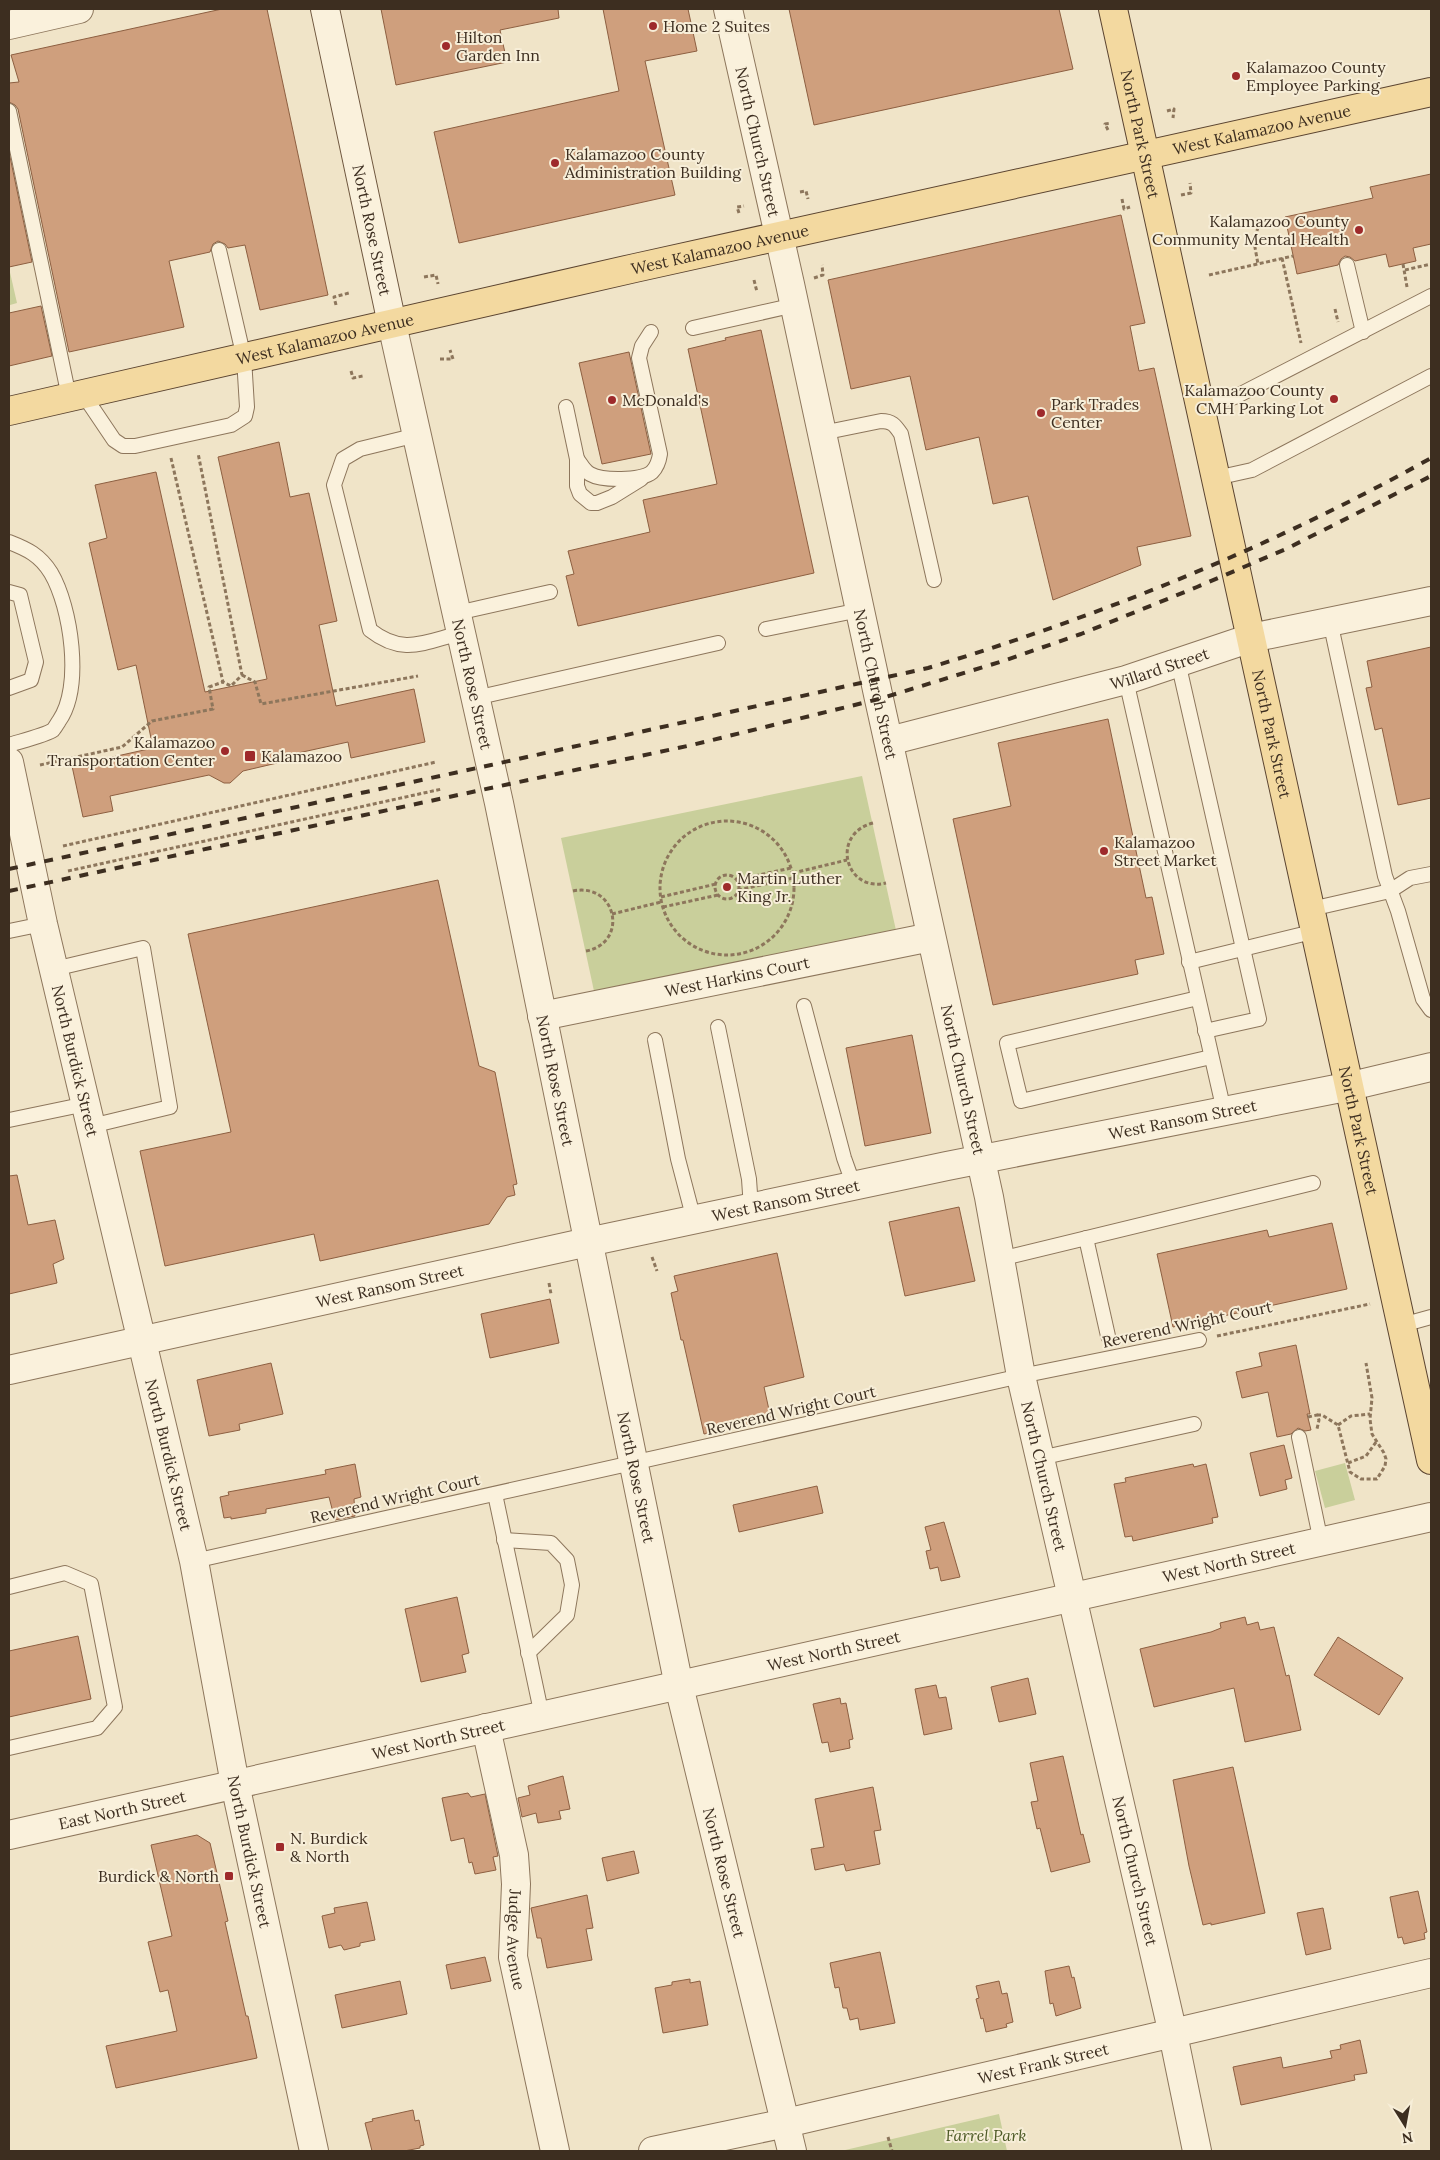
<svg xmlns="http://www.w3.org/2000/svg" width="1440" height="2160" font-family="Lora,serif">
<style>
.green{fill:#c9cf9b}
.building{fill:#cf9f7d;stroke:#8d5f41}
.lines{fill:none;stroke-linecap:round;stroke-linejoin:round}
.lane-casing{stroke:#8d765c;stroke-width:16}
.street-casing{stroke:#8d765c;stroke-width:30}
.secondary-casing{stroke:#6f573f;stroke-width:30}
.primary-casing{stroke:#5b4430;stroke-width:30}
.path{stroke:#8d765c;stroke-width:3;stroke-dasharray:4 2.5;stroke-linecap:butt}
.lane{stroke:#faf1dc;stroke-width:14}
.street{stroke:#faf1dc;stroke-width:28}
.secondary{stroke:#faf1dc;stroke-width:28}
.primary{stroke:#f3d9a0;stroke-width:28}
.rail{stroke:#3d2e20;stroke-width:4;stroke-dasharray:9 9;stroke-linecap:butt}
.poi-dot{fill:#9e2a2b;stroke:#f7eed8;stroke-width:2}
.labels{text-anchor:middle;stroke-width:4;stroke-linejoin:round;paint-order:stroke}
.poi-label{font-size:16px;fill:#3d2e20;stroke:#f7eed8;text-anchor:start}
.street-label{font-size:16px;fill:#3d2e20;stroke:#f7eed8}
.park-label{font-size:16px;font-style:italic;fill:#4d5a26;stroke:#f7eed8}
</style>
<rect width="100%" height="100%" fill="#f0e4c8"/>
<g class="green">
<path d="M 9,268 L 17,303 L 10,305 L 9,304 Z"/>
<path d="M 862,776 L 899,944 L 597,1005 L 561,838 Z"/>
<path d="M 1345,1463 L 1355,1500 L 1325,1508 L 1315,1471 Z"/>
<path d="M 999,2114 L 1007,2151 L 841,2151 Z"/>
</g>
<g class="building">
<path d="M 222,9 L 267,9 L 328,295 L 260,310 L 245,245 L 228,248 L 225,244 L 218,241 L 213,244 L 210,252 L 169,261 L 184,327 L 69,352 L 18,109 L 15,105 L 9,102 L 9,83 L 19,82 L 11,55 Z"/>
<path d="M 381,9 L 558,9 L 559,18 L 500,30 L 507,62 L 396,85 Z"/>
<path d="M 603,9 L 688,9 L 697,51 L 645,61 L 675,195 L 459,243 L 434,132 L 619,91 Z"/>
<path d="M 789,9 L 1059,9 L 1073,69 L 814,125 Z"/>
<path d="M 9,152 L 32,262 L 9,267 Z"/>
<path d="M 1431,174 L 1431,244 L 1413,248 L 1416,261 L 1389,267 L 1386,254 L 1355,261 L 1350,257 L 1345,256 L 1341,259 L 1338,265 L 1297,274 L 1285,217 L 1373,198 L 1370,187 Z"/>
<path d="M 1121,215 L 1145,323 L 1130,326 L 1139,371 L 1154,368 L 1191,536 L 1137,547 L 1141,565 L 1053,600 L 1028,496 L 993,504 L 979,437 L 926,450 L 910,376 L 851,389 L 828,280 Z"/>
<path d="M 41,306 L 52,356 L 9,366 L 9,313 Z"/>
<path d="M 761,330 L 814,573 L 578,626 L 566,576 L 574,574 L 568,551 L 650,532 L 643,500 L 717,484 L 688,349 L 726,340 L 725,338 Z"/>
<path d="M 629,352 L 651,454 L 602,464 L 579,363 Z"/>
<path d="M 279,442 L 290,497 L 309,493 L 337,621 L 319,625 L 336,706 L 414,689 L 425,742 L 351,758 L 348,742 L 289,755 L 290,760 L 243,771 L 230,783 L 224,783 L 209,775 L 110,796 L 113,811 L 83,817 L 72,766 L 153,748 L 136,665 L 118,670 L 89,543 L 107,538 L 95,485 L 156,472 L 205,692 L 267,679 L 218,457 Z"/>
<path d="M 1431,647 L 1431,798 L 1398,805 L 1382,728 L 1375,730 L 1366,688 L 1372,687 L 1367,661 Z"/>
<path d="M 1108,719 L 1146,898 L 1152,897 L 1164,954 L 1135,960 L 1138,974 L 993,1005 L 953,819 L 1011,806 L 998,743 Z"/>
<path d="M 438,880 L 479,1066 L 495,1072 L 517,1184 L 513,1185 L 515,1195 L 507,1197 L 489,1224 L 320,1261 L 314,1234 L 165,1266 L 140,1151 L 231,1132 L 188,934 Z"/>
<path d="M 912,1035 L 931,1133 L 865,1146 L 846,1048 Z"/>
<path d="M 17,1175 L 28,1225 L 55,1220 L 64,1259 L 53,1264 L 57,1283 L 9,1294 L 9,1176 Z"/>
<path d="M 959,1207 L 975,1281 L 905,1296 L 889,1222 Z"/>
<path d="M 1332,1223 L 1347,1289 L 1173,1327 L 1157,1254 L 1267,1230 L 1269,1237 Z"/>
<path d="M 777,1253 L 804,1377 L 764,1387 L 771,1419 L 704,1434 L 683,1340 L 681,1340 L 671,1293 L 678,1291 L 674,1276 Z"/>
<path d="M 550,1299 L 559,1343 L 490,1358 L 481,1314 Z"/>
<path d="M 1296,1345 L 1310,1414 L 1307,1414 L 1311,1430 L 1305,1431 L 1298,1428 L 1291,1434 L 1277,1437 L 1268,1392 L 1242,1398 L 1236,1372 L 1262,1366 L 1259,1353 Z"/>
<path d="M 271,1363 L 283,1414 L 239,1424 L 240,1430 L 209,1436 L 197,1380 Z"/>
<path d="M 1284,1445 L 1292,1478 L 1285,1480 L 1287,1489 L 1260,1496 L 1250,1453 Z"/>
<path d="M 355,1464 L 361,1497 L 354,1499 L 355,1516 L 335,1520 L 329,1497 L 266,1509 L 266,1513 L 231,1519 L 231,1517 L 224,1518 L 220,1497 L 229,1495 L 228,1492 L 326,1474 L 325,1470 Z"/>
<path d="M 1193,1464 L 1194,1467 L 1206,1464 L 1218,1517 L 1212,1518 L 1213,1523 L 1133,1541 L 1132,1536 L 1125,1537 L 1114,1484 L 1126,1482 L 1125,1478 Z"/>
<path d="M 817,1486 L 823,1513 L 739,1532 L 733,1505 Z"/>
<path d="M 944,1522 L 960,1577 L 941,1581 L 938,1567 L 930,1569 L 926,1551 L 931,1550 L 925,1527 Z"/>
<path d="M 457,1597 L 469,1653 L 462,1655 L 466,1672 L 421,1682 L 405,1609 Z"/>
<path d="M 1245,1617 L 1247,1625 L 1258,1622 L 1260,1630 L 1274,1627 L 1286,1676 L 1289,1675 L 1301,1730 L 1245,1742 L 1234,1688 L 1154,1707 L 1140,1649 L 1211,1632 L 1221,1628 L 1220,1623 Z"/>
<path d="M 78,1636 L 91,1699 L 9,1717 L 9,1651 Z"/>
<path d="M 1338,1637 L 1403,1678 L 1379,1715 L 1314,1675 Z"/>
<path d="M 1028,1678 L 1036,1714 L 999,1722 L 991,1687 Z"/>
<path d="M 936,1685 L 939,1698 L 946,1697 L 952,1729 L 924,1735 L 915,1689 Z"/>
<path d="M 840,1698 L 841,1704 L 846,1703 L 853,1739 L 849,1740 L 850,1748 L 830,1752 L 828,1742 L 822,1743 L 813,1704 Z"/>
<path d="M 1063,1756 L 1081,1835 L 1083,1834 L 1090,1862 L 1051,1872 L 1040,1828 L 1037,1829 L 1031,1802 L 1038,1801 L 1030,1763 Z"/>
<path d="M 1233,1767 L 1265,1913 L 1211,1925 L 1211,1923 L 1203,1925 L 1189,1866 L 1173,1780 Z"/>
<path d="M 563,1776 L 570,1809 L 559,1811 L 561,1819 L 538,1823 L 536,1813 L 522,1817 L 518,1798 L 530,1795 L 528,1786 Z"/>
<path d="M 873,1787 L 881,1830 L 874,1831 L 880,1864 L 846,1871 L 844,1864 L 815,1870 L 811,1849 L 824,1847 L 815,1799 Z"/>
<path d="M 468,1793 L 471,1797 L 485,1794 L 498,1856 L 493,1857 L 496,1870 L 475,1874 L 472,1862 L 469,1863 L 464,1838 L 451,1841 L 442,1798 Z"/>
<path d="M 197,1835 L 210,1843 L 228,1921 L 225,1922 L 246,2016 L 248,2016 L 257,2058 L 116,2088 L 106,2046 L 177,2031 L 168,1990 L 160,1992 L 148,1942 L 172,1936 L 151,1845 Z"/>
<path d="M 634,1851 L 639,1873 L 607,1881 L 602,1858 Z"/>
<path d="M 1418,1891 L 1427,1932 L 1424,1933 L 1425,1939 L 1404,1944 L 1402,1937 L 1398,1938 L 1390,1897 Z"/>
<path d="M 587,1895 L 593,1928 L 586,1929 L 592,1960 L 547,1968 L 541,1938 L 537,1938 L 531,1908 Z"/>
<path d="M 367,1902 L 375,1940 L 360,1943 L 360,1946 L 344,1950 L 341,1945 L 329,1948 L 322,1916 L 335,1913 L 334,1908 Z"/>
<path d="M 1323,1908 L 1331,1949 L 1306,1955 L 1297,1913 Z"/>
<path d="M 880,1952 L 895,2023 L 860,2030 L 858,2018 L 850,2020 L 847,2008 L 843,2008 L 839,1987 L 835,1988 L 830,1963 Z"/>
<path d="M 485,1957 L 491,1981 L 451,1989 L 446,1965 Z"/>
<path d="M 1069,1966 L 1072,1978 L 1074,1977 L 1081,2008 L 1056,2016 L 1053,2003 L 1050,2004 L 1045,1971 Z"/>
<path d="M 690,1979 L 690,1983 L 700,1981 L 708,2025 L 663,2033 L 655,1988 L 672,1985 L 672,1982 Z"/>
<path d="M 400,1981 L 407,2014 L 342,2028 L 335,1995 Z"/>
<path d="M 999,1981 L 1002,1994 L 1007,1993 L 1013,2022 L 1006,2024 L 1007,2027 L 986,2032 L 983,2018 L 981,2019 L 976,1999 L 979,1998 L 976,1986 Z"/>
<path d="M 1360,2040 L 1367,2073 L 1354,2075 L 1355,2080 L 1241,2105 L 1233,2067 L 1281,2057 L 1283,2068 L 1332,2058 L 1330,2051 L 1341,2049 L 1340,2045 Z"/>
<path d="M 413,2110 L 415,2121 L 419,2120 L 424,2145 L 420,2146 L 420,2148 L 404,2151 L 372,2151 L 365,2123 L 373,2121 L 372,2119 Z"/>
</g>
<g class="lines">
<g class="lane-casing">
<g id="lane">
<path d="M 9,111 L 69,397"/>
<path d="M 1347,265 L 1363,332"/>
<path d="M 693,328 L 795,305"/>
<path d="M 83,394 L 114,440 L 123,446 L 135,446 L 231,425 L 245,416 L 247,407 L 244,358 L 219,250"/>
<path d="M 1200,406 L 1235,397 L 1431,296"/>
<path d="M 566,407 L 577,459 L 577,486 L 580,494 L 591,503 L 597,503 L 612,497 L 641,479"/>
<path d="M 822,433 L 881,421 C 892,421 895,425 901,434 L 934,580"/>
<path d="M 417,435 L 360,449 L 343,459 L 334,485 L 370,630 C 403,656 424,642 461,633"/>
<path d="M 577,459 C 581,464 584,471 590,474 C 602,481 641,481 652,472 C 657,467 659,461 660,454 L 639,358 L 642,346 L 651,332"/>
<path d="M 1216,478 L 1252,470 L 1431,376"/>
<path d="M 9,542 C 27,549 40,555 51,573 C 71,607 83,687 59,721 C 57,724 55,728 53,730 C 46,735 18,742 9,745"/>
<path d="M 9,592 L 20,595 L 36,662 L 31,680 L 9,688"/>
<path d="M 457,613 L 550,592"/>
<path d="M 1330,621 L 1385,876 L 1398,911 L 1423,999 L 1431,1010"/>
<path d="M 766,629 L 860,610"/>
<path d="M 1178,662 L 1259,1019 L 1205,1031"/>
<path d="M 1126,680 L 1224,1111"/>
<path d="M 475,698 L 718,643"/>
<path d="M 1311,909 L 1390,891 L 1410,878 L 1431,874"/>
<path d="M 9,931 L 43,924"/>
<path d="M 1189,962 L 1316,931"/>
<path d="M 54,969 L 143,948 L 170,1107 L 91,1126"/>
<path d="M 1198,998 L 1007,1043 L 1021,1101 L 1211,1057"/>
<path d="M 804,1006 L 844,1158 L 854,1186"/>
<path d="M 718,1027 L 749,1179 L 751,1208"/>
<path d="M 655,1040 L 678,1159 L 694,1220"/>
<path d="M 9,1120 L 86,1104"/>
<path d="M 1086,1238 L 1108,1336"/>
<path d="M 1000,1259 L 1313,1183"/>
<path d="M 1402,1325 L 1431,1317"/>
<path d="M 1299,1437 L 1321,1542"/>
<path d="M 1040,1458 L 1194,1424"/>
<path d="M 495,1494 L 542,1716"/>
<path d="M 504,1540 L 551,1543 L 567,1560 L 572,1585 L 567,1615 L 528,1653"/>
<path d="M 194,1561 L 1021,1376 L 1199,1340"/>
<path d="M 9,1587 L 65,1573 L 91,1584 L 115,1707 L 97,1728 L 9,1748"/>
</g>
</g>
<g class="street-casing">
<g id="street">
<path id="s1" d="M 728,9 L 790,284 L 879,699 L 989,1197 L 1021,1376 L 1173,2034 L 1197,2151"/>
<path d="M 9,25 L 79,9"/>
<path id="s2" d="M 392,324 L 499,803 L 679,1686 L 792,2151"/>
<path id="s3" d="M 889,741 L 1126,680 L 1251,638 L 1431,601"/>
<path id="s4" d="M 9,762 L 43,924 L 194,1561 L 235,1784 L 314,2151"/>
<path id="s5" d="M 542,1016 L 931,937"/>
<path id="s6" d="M 9,1370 L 588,1242 L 947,1166 L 1351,1086 L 1431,1067"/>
<path id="s7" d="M 486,1728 L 514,1855 L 516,1884 L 513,1957 L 555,2151"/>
<path id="s8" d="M 9,1835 L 1431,1517"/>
<path id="s9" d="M 653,2151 L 786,2123 L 1431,1973"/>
</g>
</g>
<g class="secondary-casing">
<g id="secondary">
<path id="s10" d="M 325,9 L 392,324"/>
</g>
</g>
<g class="primary-casing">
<g id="primary">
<path id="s11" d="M 1113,9 L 1431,1460"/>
<path id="s12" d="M 9,411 L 635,268 L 1431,92"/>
</g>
</g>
<g class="path">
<path d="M 1167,111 L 1174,109 L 1173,118"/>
<path d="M 1108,130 L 1105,124 L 1111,123"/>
<path d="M 800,192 L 806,191 L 808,199"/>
<path d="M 1181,195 L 1191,193 L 1190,183"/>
<path d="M 1122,199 L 1124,209 L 1130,207"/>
<path d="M 739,213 L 737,207 L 744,206"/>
<path d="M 1258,227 L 1254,242 L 1258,264"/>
<path d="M 1282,258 L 1301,343"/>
<path d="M 1403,264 L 1407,287"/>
<path d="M 1405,270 L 1431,264"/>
<path d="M 1209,275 L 1293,256"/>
<path d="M 424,277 L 436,275 L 438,284"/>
<path d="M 814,278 L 823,275 L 822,265"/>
<path d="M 754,280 L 757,292"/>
<path d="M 336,305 L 334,297 L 349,293"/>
<path d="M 1335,309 L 1338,322"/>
<path d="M 440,359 L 453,359 L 450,350"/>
<path d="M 351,371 L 353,378 L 363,376"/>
<path d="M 171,458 L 223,682 L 231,686 L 242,675 L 198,453"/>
<path d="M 242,675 L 255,682 L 261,704 L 418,676"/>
<path d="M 40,765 L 122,747 L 152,721 L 213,709 L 209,687 L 223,682"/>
<circle cx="727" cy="888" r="67"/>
<path d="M 873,823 C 830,834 845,893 886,883"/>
<path d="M 63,846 L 436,762"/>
<path d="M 68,871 L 442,789"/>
<path d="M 793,873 L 847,860"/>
<circle cx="727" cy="887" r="12"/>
<path d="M 736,880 L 791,868"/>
<path d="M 738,890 L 793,878"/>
<path d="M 573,891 C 617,882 629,943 586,951"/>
<path d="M 661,897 L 716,884"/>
<path d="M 663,907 L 718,895"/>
<path d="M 612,914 L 661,902"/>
<path d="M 652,1257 L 657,1271"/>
<path d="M 549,1283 L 551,1294"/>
<path d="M 1217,1336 L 1370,1304"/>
<path d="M 1317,1415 L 1322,1415 L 1338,1425 L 1350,1472 L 1361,1479 L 1377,1479 L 1385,1466 L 1386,1459 L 1384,1453 L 1372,1434 L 1370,1419 L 1372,1398 L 1366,1363"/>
<path d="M 1308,1417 L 1317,1415 L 1319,1420 L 1317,1429"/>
<path d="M 1338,1425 L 1351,1416 L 1370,1414"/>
<path d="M 1348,1463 L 1366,1456 L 1376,1442"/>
<path d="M 888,2137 L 892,2151"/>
</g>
<use href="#lane" class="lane"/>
<use href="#street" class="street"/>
<use href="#secondary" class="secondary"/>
<use href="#primary" class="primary"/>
<g class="rail">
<path d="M 9,869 L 491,765 L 928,668 C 1103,615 1272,547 1431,458"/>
<path d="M 9,891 L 692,745 L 879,699 L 1003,661 L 1081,634 L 1197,587 L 1286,549 L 1431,476"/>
</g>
</g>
<g class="poi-dot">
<circle cx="653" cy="26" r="5"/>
<circle cx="446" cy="46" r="5"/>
<circle cx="1236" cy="76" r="5"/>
<circle cx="555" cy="163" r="5"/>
<circle cx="1359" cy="230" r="5"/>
<circle cx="1334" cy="399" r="5"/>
<circle cx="612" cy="400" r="5"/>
<circle cx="1041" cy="413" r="5"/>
<circle cx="225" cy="751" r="5"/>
<rect x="244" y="750" width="12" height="12" rx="2.5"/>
<circle cx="1104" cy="851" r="5"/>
<circle cx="727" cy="887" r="5"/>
<rect x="275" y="1842" width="10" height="10" rx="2.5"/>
<rect x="224" y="1871" width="10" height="10" rx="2.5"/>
</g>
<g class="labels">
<g class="poi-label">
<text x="663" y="32">Home 2 Suites</text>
<text x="456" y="43">Hilton<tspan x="456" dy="18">Garden Inn</tspan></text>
<text x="1246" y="73">Kalamazoo County<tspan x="1246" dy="18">Employee Parking</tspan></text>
<text x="565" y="160">Kalamazoo County<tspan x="565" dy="18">Administration Building</tspan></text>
<text x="1349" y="227" text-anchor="end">Kalamazoo County<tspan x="1349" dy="18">Community Mental Health</tspan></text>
<text x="1324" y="396" text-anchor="end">Kalamazoo County<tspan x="1324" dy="18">CMH Parking Lot</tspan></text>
<text x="622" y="406">McDonald's</text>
<text x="1051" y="410">Park Trades<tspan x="1051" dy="18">Center</tspan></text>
<text x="215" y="748" text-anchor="end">Kalamazoo<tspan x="215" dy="18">Transportation Center</tspan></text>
<text x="261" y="762">Kalamazoo</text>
<text x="1114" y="848">Kalamazoo<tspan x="1114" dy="18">Street Market</tspan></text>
<text x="737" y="884">Martin Luther<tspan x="737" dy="18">King Jr.</tspan></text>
<text x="290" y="1844">N. Burdick<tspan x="290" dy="18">&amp; North</tspan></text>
<text x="219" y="1882" text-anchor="end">Burdick &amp; North</text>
</g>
<g class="street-label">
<text dy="6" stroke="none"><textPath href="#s12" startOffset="1284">West Kalamazoo Avenue</textPath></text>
<text dy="6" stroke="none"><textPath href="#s11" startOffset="128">North Park Street</textPath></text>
<text dy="6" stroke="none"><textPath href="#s1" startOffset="136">North Church Street</textPath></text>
<text dy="6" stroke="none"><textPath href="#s10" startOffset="226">North Rose Street</textPath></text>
<text dy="6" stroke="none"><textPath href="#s12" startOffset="729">West Kalamazoo Avenue</textPath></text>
<text dy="6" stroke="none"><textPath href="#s12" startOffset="324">West Kalamazoo Avenue</textPath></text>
<text dy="6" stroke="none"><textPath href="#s3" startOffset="280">Willard Street</textPath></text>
<text dy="6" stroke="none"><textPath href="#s2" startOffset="369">North Rose Street</textPath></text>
<text dy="6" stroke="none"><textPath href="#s1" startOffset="691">North Church Street</textPath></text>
<text dy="6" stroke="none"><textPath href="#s11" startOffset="742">North Park Street</textPath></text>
<text dy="6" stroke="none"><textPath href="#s5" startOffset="199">West Harkins Court</textPath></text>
<text dy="6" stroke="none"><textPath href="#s4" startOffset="306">North Burdick Street</textPath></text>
<text dy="6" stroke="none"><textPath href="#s1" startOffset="1096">North Church Street</textPath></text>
<text dy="6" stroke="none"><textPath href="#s2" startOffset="774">North Rose Street</textPath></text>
<text dy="6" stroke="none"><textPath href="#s6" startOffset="1200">West Ransom Street</textPath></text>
<text dy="6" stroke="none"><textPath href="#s11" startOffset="1148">North Park Street</textPath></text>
<text dy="6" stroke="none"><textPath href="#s6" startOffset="795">West Ransom Street</textPath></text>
<text dy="6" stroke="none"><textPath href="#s6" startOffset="390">West Ransom Street</textPath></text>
<text transform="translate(1187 1324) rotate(-12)" y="6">Reverend Wright Court</text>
<text transform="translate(791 1410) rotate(-13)" y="6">Reverend Wright Court</text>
<text dy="6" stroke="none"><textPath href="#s4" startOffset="711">North Burdick Street</textPath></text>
<text dy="6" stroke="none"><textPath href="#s1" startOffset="1501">North Church Street</textPath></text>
<text dy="6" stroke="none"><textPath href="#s2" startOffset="1179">North Rose Street</textPath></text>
<text transform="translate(395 1498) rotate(-13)" y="6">Reverend Wright Court</text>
<text dy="6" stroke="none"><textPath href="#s8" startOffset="1250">West North Street</textPath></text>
<text dy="6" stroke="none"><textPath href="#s8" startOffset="845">West North Street</textPath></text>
<text dy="6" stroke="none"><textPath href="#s8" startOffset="440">West North Street</textPath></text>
<text dy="6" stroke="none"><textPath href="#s8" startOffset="116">East North Street</textPath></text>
<text dy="6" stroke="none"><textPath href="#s4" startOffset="1116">North Burdick Street</textPath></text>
<text dy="6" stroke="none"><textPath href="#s1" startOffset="1906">North Church Street</textPath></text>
<text dy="6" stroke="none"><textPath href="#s2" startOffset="1584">North Rose Street</textPath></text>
<text dy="6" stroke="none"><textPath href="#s7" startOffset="215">Judge Avenue</textPath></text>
<text dy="6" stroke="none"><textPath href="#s9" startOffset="400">West Frank Street</textPath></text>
</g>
<g class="park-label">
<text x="986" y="2141">Farrel Park</text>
</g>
</g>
<rect width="1440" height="2160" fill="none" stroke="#3d2e20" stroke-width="20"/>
<g transform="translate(1405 2125) rotate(169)" stroke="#f7eed8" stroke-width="4" paint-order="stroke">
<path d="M0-4L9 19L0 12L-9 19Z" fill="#3d2e20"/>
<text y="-8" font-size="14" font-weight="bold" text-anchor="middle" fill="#3d2e20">N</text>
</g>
</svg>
